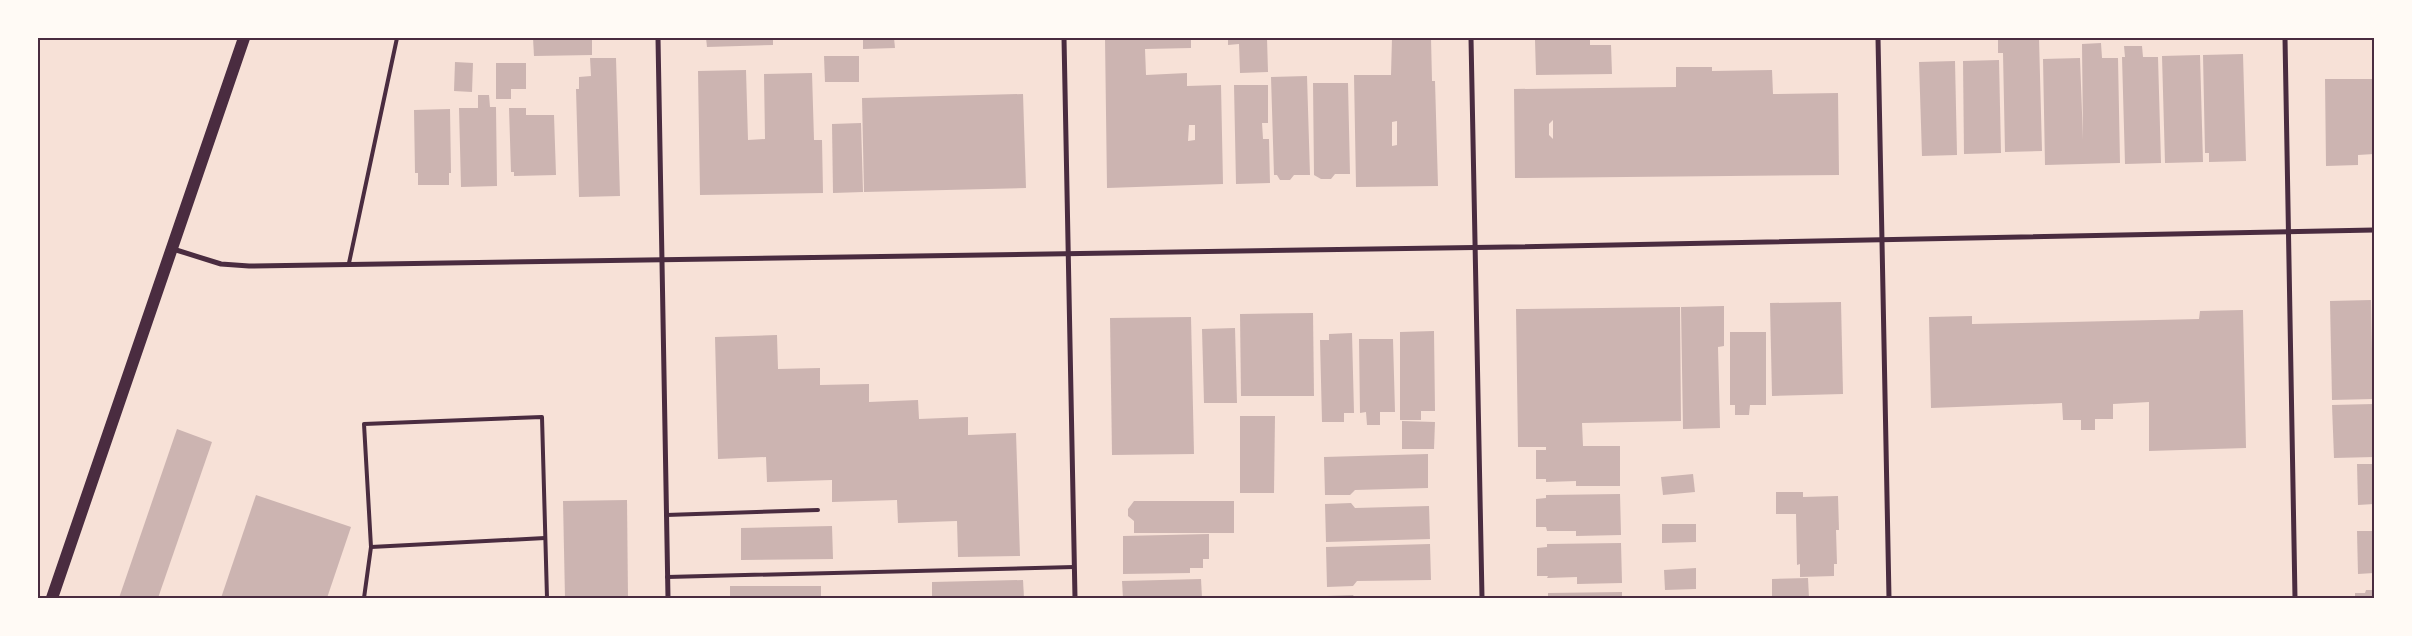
<svg xmlns="http://www.w3.org/2000/svg" width="2412" height="636" font-family="'Sofia Sans Condensed',sans-serif">
<style>
.building{fill:#ccb4b1;fill-rule:evenodd}
.lines{fill:none;stroke-linecap:round;stroke-linejoin:round}
.service{stroke:#4a2c40;stroke-width:4}
.minor{stroke:#4a2c40;stroke-width:5}
.primary{stroke:#4a2c40;stroke-width:12}
.neatline{fill:none;stroke:#4a2c40;stroke-width:2}
</style>
<rect width="100%" height="100%" fill="#f7e1d7"/>
<g class="building">
<path d="M 533,38 L 592,38 L 592,55 L 534,56 Z"/>
<path d="M 706,38 L 773,38 L 773,45 L 707,47 Z"/>
<path d="M 863,38 L 894,38 L 895,48 L 863,49 Z"/>
<path d="M 1105,38 L 1191,38 L 1191,48 L 1145,49 L 1146,75 L 1187,73 L 1187,86 L 1221,85 L 1223,184 L 1107,188 ZM 1189,125 L 1195,125 L 1195,140 L 1188,141 Z"/>
<path d="M 1228,38 L 1267,38 L 1268,72 L 1240,73 L 1239,44 L 1228,45 Z"/>
<path d="M 1392,38 L 1431,38 L 1432,81 L 1435,81 L 1438,186 L 1356,187 L 1354,75 L 1391,75 ZM 1397,121 L 1397,145 L 1392,146 L 1392,122 Z"/>
<path d="M 1998,38 L 2039,38 L 2042,151 L 2005,152 L 2003,53 L 1998,53 Z"/>
<path d="M 1590,39 L 1590,45 L 1611,45 L 1612,74 L 1536,75 L 1535,40 Z"/>
<path d="M 2101,43 L 2102,58 L 2118,58 L 2120,163 L 2045,165 L 2043,59 L 2080,58 L 2083,140 L 2082,44 Z"/>
<path d="M 2124,46 L 2142,46 L 2143,57 L 2158,57 L 2161,163 L 2125,164 L 2122,57 L 2125,57 Z"/>
<path d="M 2243,54 L 2246,161 L 2209,162 L 2209,153 L 2205,153 L 2203,55 Z"/>
<path d="M 2200,55 L 2203,162 L 2165,163 L 2162,56 Z"/>
<path d="M 824,56 L 859,56 L 859,82 L 825,82 Z"/>
<path d="M 590,58 L 616,58 L 620,196 L 579,197 L 576,89 L 579,89 L 579,77 L 591,76 Z"/>
<path d="M 1999,60 L 2001,153 L 1964,154 L 1963,61 Z"/>
<path d="M 1955,61 L 1957,155 L 1922,156 L 1919,62 Z"/>
<path d="M 455,62 L 473,63 L 472,92 L 454,91 Z"/>
<path d="M 496,63 L 526,63 L 526,89 L 511,89 L 511,99 L 496,99 Z"/>
<path d="M 1676,67 L 1712,67 L 1712,71 L 1772,70 L 1773,94 L 1838,93 L 1839,175 L 1515,178 L 1514,89 L 1676,87 ZM 1553,120 L 1553,139 L 1549,135 L 1549,124 Z"/>
<path d="M 746,70 L 748,140 L 765,139 L 764,74 L 812,73 L 814,140 L 822,140 L 823,193 L 700,195 L 698,71 Z"/>
<path d="M 1307,76 L 1310,175 L 1294,175 L 1290,180 L 1280,180 L 1277,175 L 1274,175 L 1271,77 Z"/>
<path d="M 2325,79 L 2374,79 L 2374,154 L 2358,155 L 2358,165 L 2326,166 Z"/>
<path d="M 1313,83 L 1348,83 L 1350,174 L 1335,174 L 1331,179 L 1321,179 L 1314,175 Z"/>
<path d="M 1234,85 L 1268,85 L 1268,123 L 1262,123 L 1263,139 L 1269,139 L 1270,183 L 1236,184 Z"/>
<path d="M 1023,94 L 1026,188 L 864,192 L 862,98 Z"/>
<path d="M 478,95 L 489,95 L 490,107 L 496,107 L 497,186 L 461,187 L 459,108 L 478,108 Z"/>
<path d="M 509,108 L 526,108 L 526,115 L 554,115 L 556,175 L 514,176 L 514,172 L 511,172 Z"/>
<path d="M 450,109 L 451,173 L 449,173 L 449,185 L 418,185 L 418,173 L 415,173 L 414,110 Z"/>
<path d="M 861,123 L 863,192 L 833,193 L 832,124 Z"/>
<path d="M 2371,300 L 2373,399 L 2332,400 L 2330,301 Z"/>
<path d="M 1841,302 L 1843,394 L 1772,396 L 1770,303 Z"/>
<path d="M 1724,306 L 1724,346 L 1718,347 L 1720,428 L 1683,429 L 1681,307 Z"/>
<path d="M 1680,307 L 1681,421 L 1582,423 L 1583,446 L 1620,446 L 1620,486 L 1576,486 L 1576,481 L 1546,482 L 1546,479 L 1536,479 L 1536,450 L 1546,450 L 1546,447 L 1518,447 L 1516,309 Z"/>
<path d="M 2243,310 L 2246,448 L 2149,451 L 2149,402 L 2113,404 L 2113,419 L 2095,419 L 2095,430 L 2081,430 L 2081,420 L 2063,420 L 2062,403 L 1931,408 L 1929,317 L 1972,316 L 1972,324 L 2069,322 L 2199,319 L 2200,311 Z"/>
<path d="M 1313,313 L 1314,396 L 1241,396 L 1240,314 Z"/>
<path d="M 1191,317 L 1194,454 L 1112,455 L 1110,318 Z"/>
<path d="M 1235,328 L 1237,403 L 1204,403 L 1202,329 Z"/>
<path d="M 1434,331 L 1435,411 L 1421,411 L 1421,420 L 1400,420 L 1400,332 Z"/>
<path d="M 1730,332 L 1766,332 L 1766,405 L 1750,405 L 1749,415 L 1735,415 L 1735,405 L 1730,405 Z"/>
<path d="M 1352,333 L 1354,413 L 1344,413 L 1344,422 L 1322,422 L 1320,340 L 1329,340 L 1329,334 Z"/>
<path d="M 777,335 L 778,369 L 820,368 L 820,385 L 869,384 L 869,402 L 918,400 L 919,419 L 968,417 L 968,435 L 1016,433 L 1020,556 L 958,557 L 957,521 L 898,523 L 897,500 L 832,502 L 832,480 L 767,482 L 766,457 L 718,459 L 715,337 Z"/>
<path d="M 1359,339 L 1393,339 L 1395,412 L 1380,412 L 1380,425 L 1367,425 L 1366,412 L 1360,413 Z"/>
<path d="M 2374,404 L 2374,457 L 2334,458 L 2332,405 Z"/>
<path d="M 1240,416 L 1275,416 L 1274,493 L 1240,493 Z"/>
<path d="M 1402,421 L 1435,422 L 1434,449 L 1402,449 Z"/>
<path d="M 177,429 L 212,442 L 158,598 L 119,598 Z"/>
<path d="M 1428,454 L 1428,488 L 1355,490 L 1350,495 L 1325,495 L 1324,457 Z"/>
<path d="M 2357,464 L 2374,464 L 2374,504 L 2358,505 Z"/>
<path d="M 1693,474 L 1695,492 L 1663,495 L 1661,477 Z"/>
<path d="M 1776,492 L 1803,492 L 1803,497 L 1838,496 L 1839,530 L 1836,530 L 1837,564 L 1834,564 L 1834,576 L 1800,577 L 1800,564 L 1797,565 L 1796,514 L 1776,514 Z"/>
<path d="M 1620,494 L 1621,535 L 1576,536 L 1576,531 L 1547,531 L 1546,527 L 1536,527 L 1536,499 L 1546,498 L 1546,495 Z"/>
<path d="M 256,495 L 351,527 L 327,598 L 221,598 Z"/>
<path d="M 627,500 L 628,598 L 565,598 L 563,501 Z"/>
<path d="M 1134,501 L 1234,501 L 1234,533 L 1134,533 L 1134,521 L 1128,516 L 1128,509 Z"/>
<path d="M 1351,503 L 1355,508 L 1429,506 L 1430,539 L 1326,542 L 1325,504 Z"/>
<path d="M 1662,524 L 1696,524 L 1696,542 L 1662,543 Z"/>
<path d="M 832,526 L 833,559 L 741,560 L 741,528 Z"/>
<path d="M 2357,531 L 2374,531 L 2374,573 L 2358,574 Z"/>
<path d="M 1209,534 L 1209,559 L 1203,559 L 1203,568 L 1190,568 L 1190,573 L 1123,574 L 1123,536 Z"/>
<path d="M 1621,543 L 1622,583 L 1577,584 L 1577,577 L 1547,578 L 1548,576 L 1537,576 L 1537,548 L 1547,547 L 1547,544 Z"/>
<path d="M 1430,544 L 1431,580 L 1357,581 L 1353,586 L 1327,587 L 1326,547 Z"/>
<path d="M 1696,568 L 1696,589 L 1665,590 L 1664,570 Z"/>
<path d="M 1808,578 L 1809,598 L 1772,598 L 1772,579 Z"/>
<path d="M 1201,579 L 1202,598 L 1123,598 L 1122,581 Z"/>
<path d="M 1023,580 L 1024,598 L 932,598 L 932,582 Z"/>
<rect x="730" y="586" width="91" height="12"/>
<path d="M 2366,590 L 2374,590 L 2374,598 L 2355,598 L 2355,593 L 2365,593 Z"/>
<path d="M 1622,592 L 1622,598 L 1537,598 L 1537,596 L 1548,596 L 1548,593 Z"/>
<path d="M 1353,595 L 1355,598 L 1327,598 L 1327,596 Z"/>
</g>
<g class="lines">
<g class="service">
<path d="M 349,263 L 397,38"/>
<path d="M 666,515 L 818,510"/>
<path d="M 371,547 L 545,538"/>
<path d="M 667,577 L 1074,567"/>
<path d="M 364,598 L 371,547 L 364,424 L 542,417 L 547,598"/>
</g>
<g class="minor">
<path d="M 658,38 L 668,598"/>
<path d="M 1064,38 L 1075,598"/>
<path d="M 1471,38 L 1482,598"/>
<path d="M 1878,38 L 1889,598"/>
<path d="M 2285,38 L 2295,598"/>
<path d="M 173,249 L 221,264 L 249,266 L 1508,247 L 2374,230"/>
</g>
<path class="primary" d="M 52,598 L 244,38"/>
</g>
<rect width="2412" height="636" fill="none" stroke="#fffaf5" stroke-width="78"/>
<rect x="39" y="39" width="2334" height="558" class="neatline"/>
</svg>
